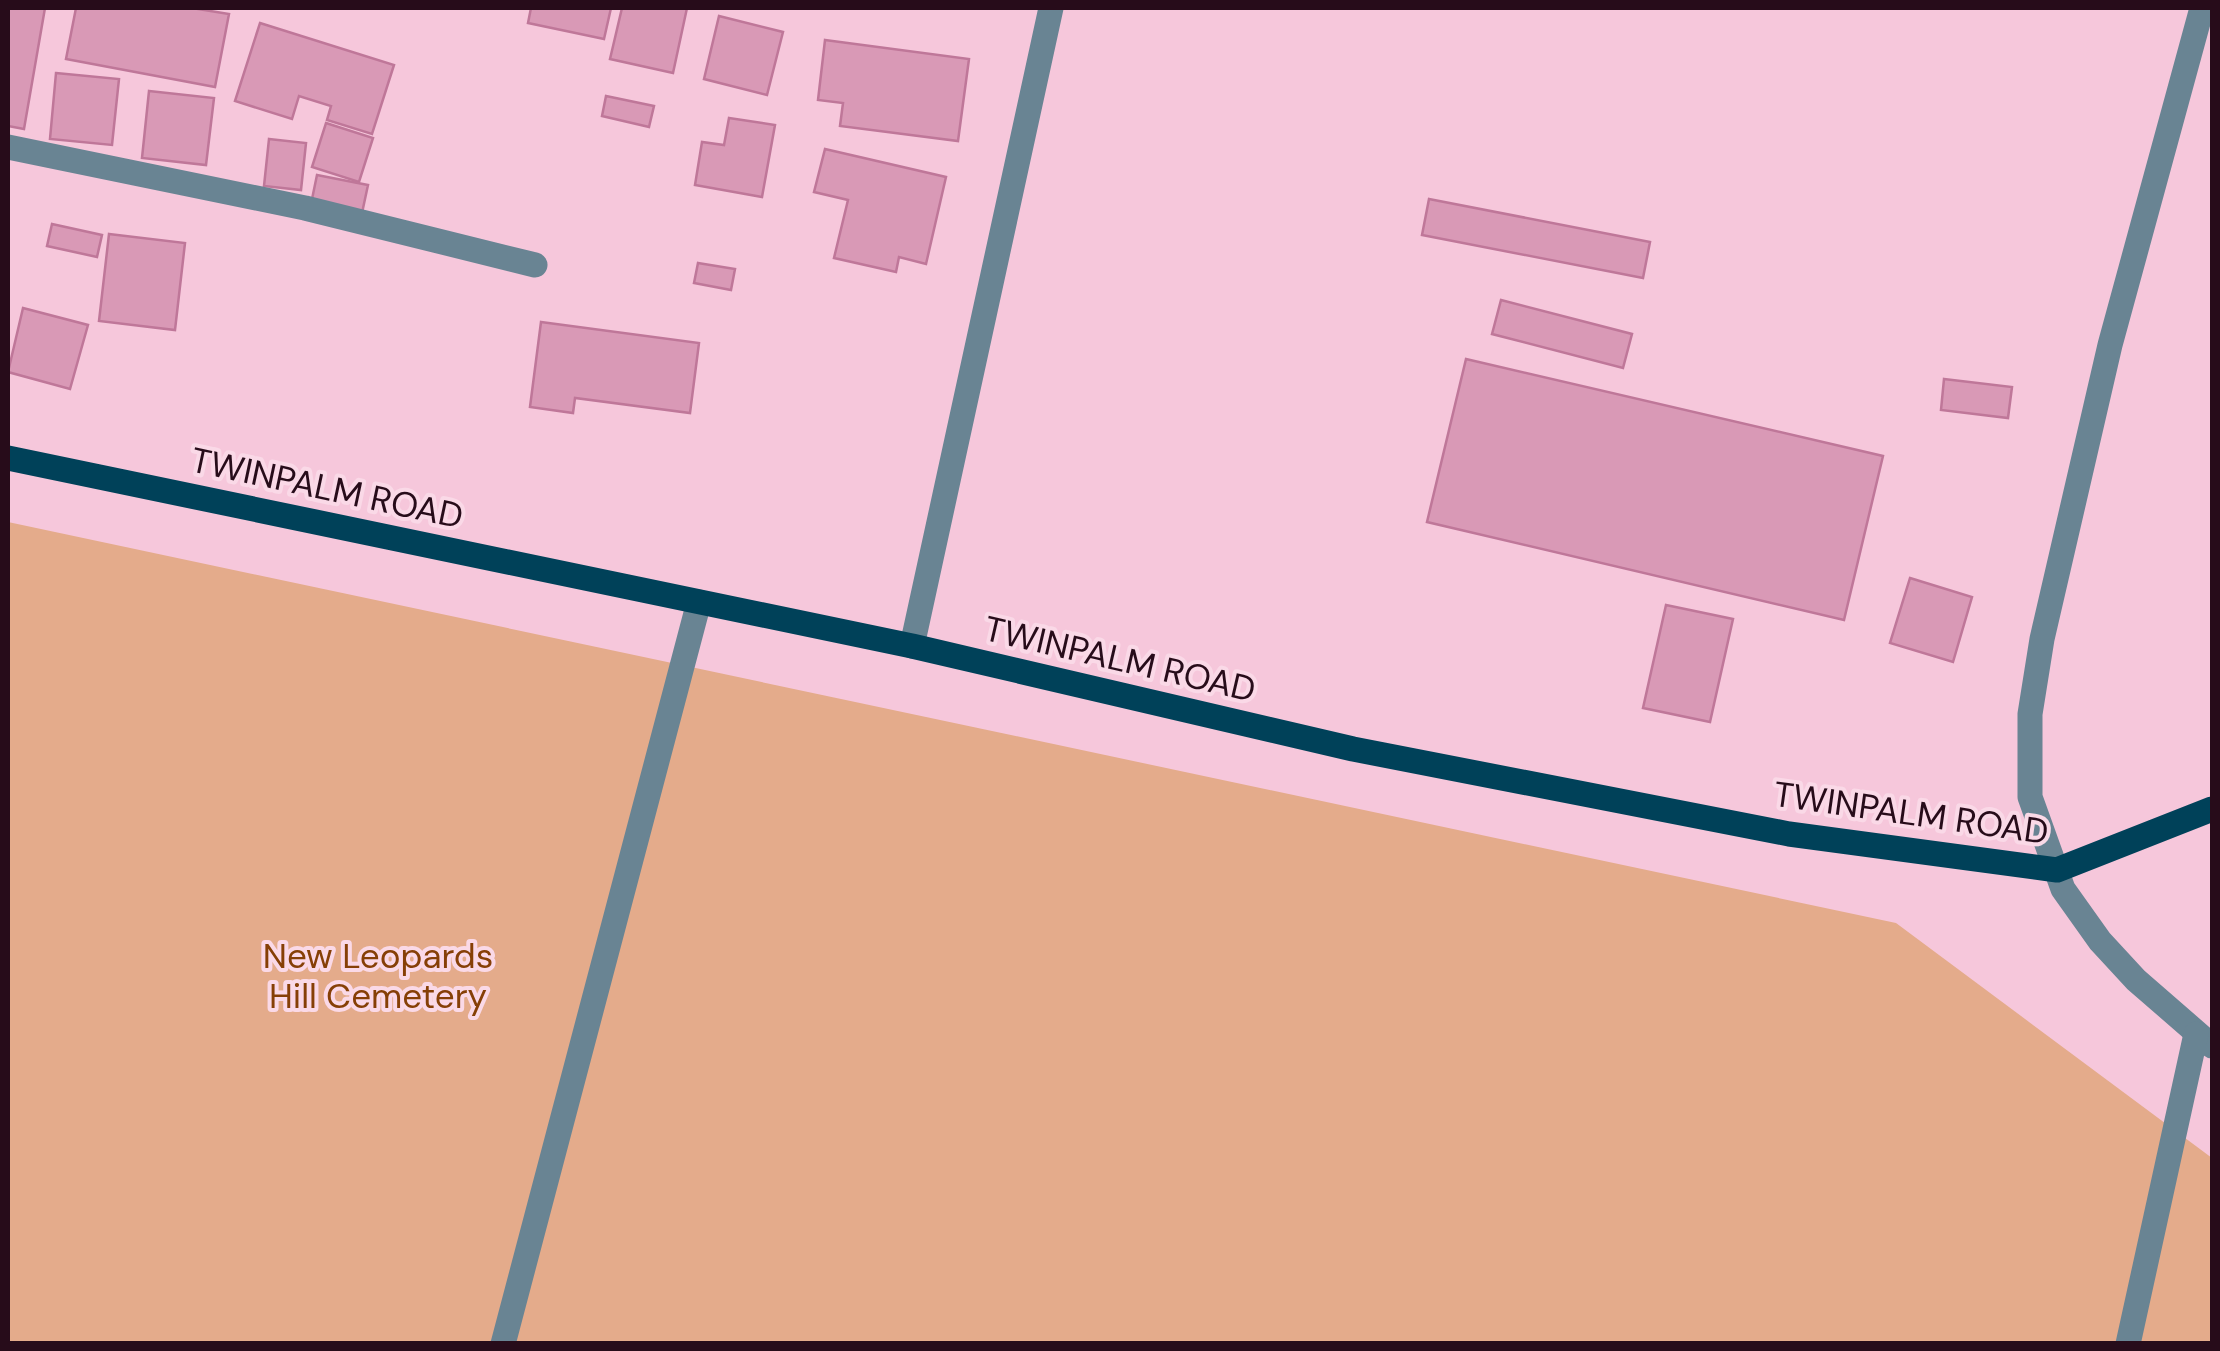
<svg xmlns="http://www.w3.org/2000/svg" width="2220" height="1351" font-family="'DM Sans',sans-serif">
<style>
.green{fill:#e4ab8b}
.building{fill:#d999b6;stroke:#bf7799;stroke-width:2.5}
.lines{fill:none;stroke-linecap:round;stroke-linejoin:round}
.minor{stroke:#698493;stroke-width:25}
.major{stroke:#004159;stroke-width:25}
.labels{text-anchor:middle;stroke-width:8;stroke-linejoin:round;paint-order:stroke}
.street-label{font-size:35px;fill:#270c1a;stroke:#fad9e7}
.park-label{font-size:35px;fill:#863f06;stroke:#fad9e7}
</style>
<rect width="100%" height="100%" fill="#f6c7db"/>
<path class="green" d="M 8,522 L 1896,923 L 2212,1158 L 2212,1343 L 8,1344 Z"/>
<g class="building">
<path d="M 8,8 L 45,8 L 24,129 L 8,126 Z"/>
<path d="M 76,8 L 192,8 L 229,14 L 215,87 L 66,59 Z"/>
<path d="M 531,8 L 611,8 L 604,39 L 528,23 Z"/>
<path d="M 622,8 L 687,8 L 673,73 L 610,59 Z"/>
<path d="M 719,16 L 783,32 L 767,95 L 704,79 Z"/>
<path d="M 260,23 L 394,65 L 372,134 L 327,120 L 331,106 L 299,96 L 292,119 L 235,101 Z"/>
<path d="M 825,40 L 969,59 L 958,141 L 840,126 L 843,103 L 818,100 Z"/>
<path d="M 56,73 L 119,79 L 112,145 L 50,139 Z"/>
<path d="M 149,91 L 214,98 L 206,165 L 142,158 Z"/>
<path d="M 606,96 L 654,106 L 649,127 L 602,116 Z"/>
<path d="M 729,118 L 775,125 L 762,197 L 695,185 L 702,142 L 724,145 Z"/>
<path d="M 326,123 L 373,138 L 359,182 L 312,167 Z"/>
<path d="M 269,139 L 306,143 L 301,190 L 264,186 Z"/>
<path d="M 825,149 L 946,177 L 926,264 L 899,257 L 896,272 L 834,258 L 848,200 L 814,192 Z"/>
<path d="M 317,175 L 368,185 L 362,213 L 311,204 Z"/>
<path d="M 1429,199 L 1650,242 L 1643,278 L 1422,235 Z"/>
<path d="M 52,224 L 102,235 L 97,257 L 47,246 Z"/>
<path d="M 109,234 L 185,243 L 175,330 L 99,321 Z"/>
<path d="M 698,263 L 735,269 L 731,290 L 694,283 Z"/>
<path d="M 1501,300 L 1632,334 L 1623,368 L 1492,334 Z"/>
<path d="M 23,308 L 88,325 L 70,389 L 8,372 Z"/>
<path d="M 541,322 L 699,343 L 690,413 L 575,398 L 573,413 L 530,407 Z"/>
<path d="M 1466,359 L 1883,456 L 1844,620 L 1427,522 Z"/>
<path d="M 1944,379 L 2012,387 L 2008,418 L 1941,410 Z"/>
<path d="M 1910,578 L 1972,597 L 1953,662 L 1890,643 Z"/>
<path d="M 1666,605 L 1733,619 L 1710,722 L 1643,708 Z"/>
</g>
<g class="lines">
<g class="minor">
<path d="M 2202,8 L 2110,345 L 2042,639 L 2030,714 L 2030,797 L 2063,889 L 2100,941 L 2136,980 L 2212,1046"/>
<path d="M 8,147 L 305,208 L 535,265"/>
<path d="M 912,646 L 1051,8"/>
<path d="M 503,1344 L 699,602"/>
<path d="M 2128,1344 L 2196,1034"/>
</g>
<path class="major" d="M 8,458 L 912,646 L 1353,749 L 1789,834 L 2057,870 L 2212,809"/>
</g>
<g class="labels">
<g class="street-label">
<text transform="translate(327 488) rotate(12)" y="12">TWINPALM ROAD</text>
<text transform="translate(1120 659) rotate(13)" y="12">TWINPALM ROAD</text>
<text transform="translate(1911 813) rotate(8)" y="12">TWINPALM ROAD</text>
</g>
<g class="park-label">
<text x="378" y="968">New Leopards<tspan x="378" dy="40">Hill Cemetery</tspan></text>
</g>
</g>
<rect width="2220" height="1351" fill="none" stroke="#270c1a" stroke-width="20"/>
</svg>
